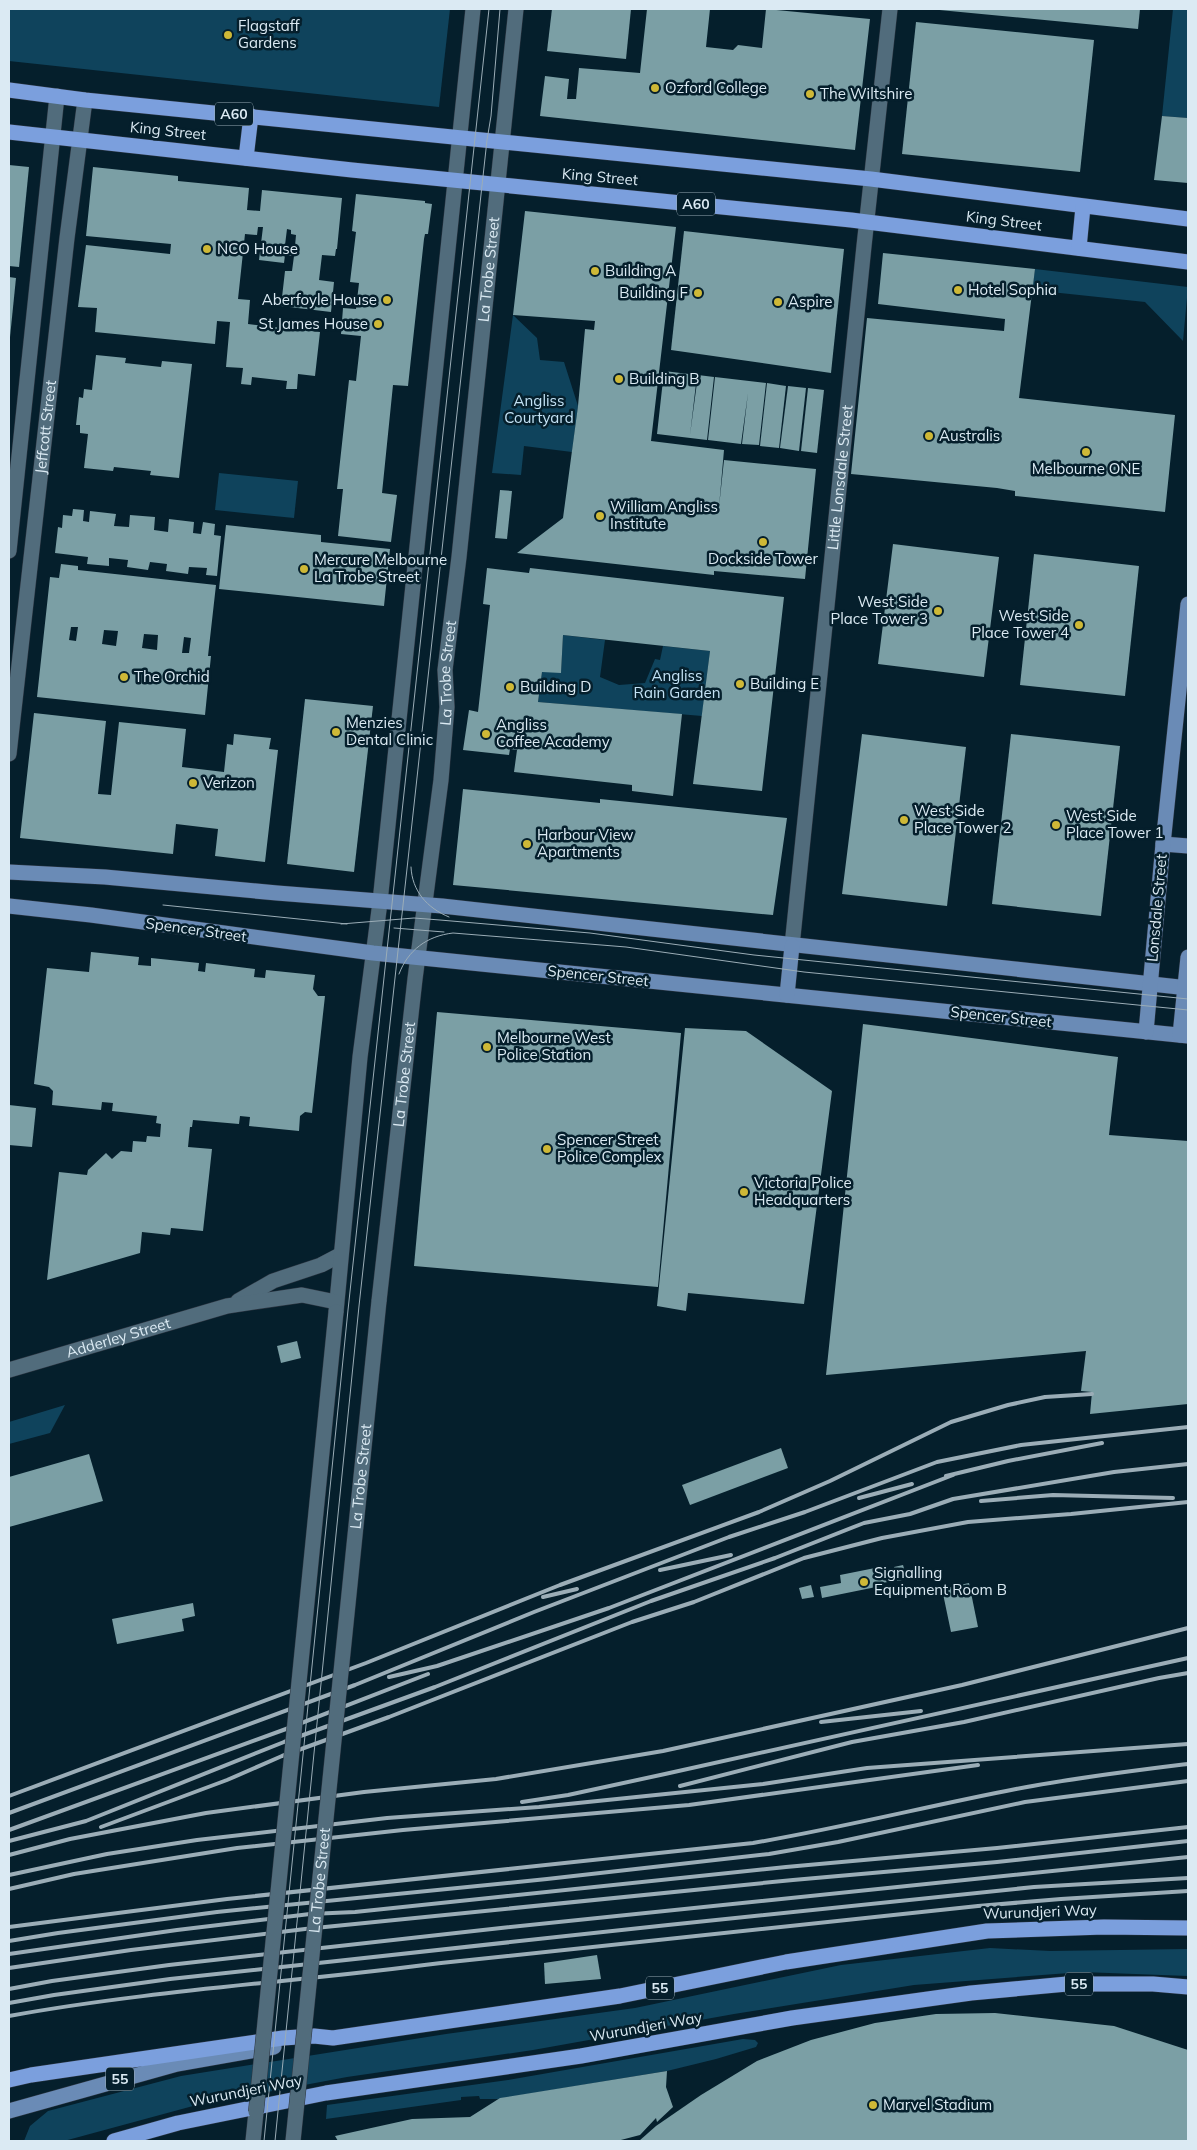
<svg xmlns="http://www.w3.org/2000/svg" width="1197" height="2150" font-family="Mulish,sans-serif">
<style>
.green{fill:#0f435c}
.building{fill:#7b9fa5;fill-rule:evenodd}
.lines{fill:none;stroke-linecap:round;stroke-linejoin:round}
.minor-casing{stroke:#2c3541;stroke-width:16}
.major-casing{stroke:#2c3541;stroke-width:16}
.highway-casing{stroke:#2c3541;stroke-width:16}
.minor{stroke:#516c7c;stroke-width:15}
.major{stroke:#6a8bb6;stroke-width:15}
.highway{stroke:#7b9fdd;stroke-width:15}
.tram{stroke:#9badb7;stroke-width:1}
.rail{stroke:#9badb7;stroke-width:4}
.minor-bridge-casing{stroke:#2c3541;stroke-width:16;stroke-linecap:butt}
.minor-bridge{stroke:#516c7c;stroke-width:15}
.poi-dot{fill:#ceb837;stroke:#051f2c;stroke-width:2}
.labels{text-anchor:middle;stroke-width:5;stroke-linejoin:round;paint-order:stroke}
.shield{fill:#051f2c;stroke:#9badb7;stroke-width:1}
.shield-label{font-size:14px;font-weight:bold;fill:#dbeaf3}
.poi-label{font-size:15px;fill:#dbeaf3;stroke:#051f2c;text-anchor:start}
.street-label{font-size:15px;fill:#dbeaf3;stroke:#051f2c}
.park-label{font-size:15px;fill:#c3e2f5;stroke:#051f2c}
</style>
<rect width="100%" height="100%" fill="#051f2c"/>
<g class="green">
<path d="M 9,9 L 450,9 L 439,107 L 9,61 Z"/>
<path d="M 1173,9 L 1188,10 L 1188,118 L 1162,116 Z"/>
<path d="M 1035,269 L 1188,287 L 1183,341 L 1145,302 L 1032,290 Z"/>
<path d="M 513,315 L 537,338 L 540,360 L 564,362 L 578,406 L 572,452 L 524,446 L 521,475 L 492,473 Z"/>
<path d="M 219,473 L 298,481 L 294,518 L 215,510 Z"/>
<path d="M 563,635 L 605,640 L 600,677 L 619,685 L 645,683 L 655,659 L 660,660 L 663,646 L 710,651 L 702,716 L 538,702 L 542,672 L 561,672 Z"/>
<path d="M 65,1405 L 50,1433 L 9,1444 L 9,1422 Z"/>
<path d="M 990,1948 L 1050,1951 L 1188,1949 L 1188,1976 L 1082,1972 L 914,1985 L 734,2014 L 533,2050 L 347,2077 L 193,2106 L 64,2141 L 24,2141 L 30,2126 L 48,2111 L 181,2076 L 446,2034 L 635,2008 L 841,1965 Z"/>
<path d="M 743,2039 L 755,2040 L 758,2043 L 756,2047 L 716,2059 L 667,2071 L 498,2099 L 480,2099 L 479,2096 L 461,2097 L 461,2100 L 326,2119 L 327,2105 L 508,2080 Z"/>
</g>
<g class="building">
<path d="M 552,9 L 631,9 L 626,59 L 547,51 Z"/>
<path d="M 647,9 L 710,9 L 706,47 L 733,50 L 738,45 L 762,48 L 766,9 L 870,19 L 855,150 L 540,116 L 545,76 L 569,79 L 567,99 L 576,99 L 579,68 L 640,73 Z"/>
<path d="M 929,9 L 1140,9 L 1138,29 Z"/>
<path d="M 916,22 L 1094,40 L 1080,172 L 902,154 Z"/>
<path d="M 1162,116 L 1188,118 L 1188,183 L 1154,180 Z"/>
<path d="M 9,165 L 29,167 L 19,267 L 9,266 Z"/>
<path d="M 93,167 L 178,176 L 178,181 L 249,188 L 247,210 L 260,211 L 262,190 L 342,198 L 337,249 L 336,249 L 335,256 L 322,255 L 319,280 L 334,282 L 331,312 L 281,306 L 285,271 L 292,271 L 294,256 L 285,255 L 284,263 L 259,260 L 263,227 L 258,227 L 257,235 L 245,234 L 238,299 L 250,300 L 248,324 L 320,332 L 315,376 L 298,374 L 297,389 L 286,389 L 287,381 L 252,377 L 251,385 L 241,384 L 243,368 L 226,367 L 230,322 L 217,321 L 215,344 L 95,332 L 97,308 L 78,307 L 86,245 L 170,254 L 171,244 L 86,236 ZM 287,229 L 291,230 L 291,234 L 296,235 L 295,246 L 285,245 Z"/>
<path d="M 356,194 L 425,201 L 425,203 L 432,204 L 428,234 L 425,234 L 424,239 L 408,386 L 393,385 L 382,493 L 397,495 L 391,542 L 338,536 L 343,489 L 337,489 L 349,380 L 356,381 L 361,336 L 341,334 L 343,308 L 356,309 L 359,283 L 350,282 L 356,232 L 352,231 Z"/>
<path d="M 525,211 L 676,227 L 651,441 L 724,450 L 719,507 L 724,460 L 816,469 L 805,579 L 714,571 L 714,575 L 517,553 L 563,518 L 578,406 L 585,329 L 594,330 L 595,321 L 513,315 Z"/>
<path d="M 684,231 L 844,249 L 831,373 L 671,350 Z"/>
<path d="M 883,253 L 1035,269 L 1019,398 L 1175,415 L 1165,512 L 1015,496 L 1015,491 L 997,488 L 851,474 L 867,318 L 1004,331 L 1005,319 L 878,304 Z"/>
<path d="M 9,277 L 16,278 L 10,337 L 9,337 Z"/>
<path d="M 96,355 L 126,358 L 125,363 L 161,367 L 162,361 L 192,364 L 179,478 L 150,475 L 151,471 L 114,467 L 113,471 L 84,468 L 88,434 L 80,433 L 80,425 L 76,425 L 79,397 L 83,398 L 84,389 L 92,390 Z"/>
<path d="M 664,371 L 697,375 L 690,435 L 698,375 L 714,377 L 707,440 L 657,434 Z"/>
<path d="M 715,377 L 732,379 L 730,398 L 732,379 L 766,383 L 759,445 L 742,444 L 748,393 L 741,444 L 708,440 Z"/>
<path d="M 767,383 L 786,386 L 779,448 L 760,446 Z"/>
<path d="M 788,386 L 806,388 L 799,451 L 780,448 Z"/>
<path d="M 808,388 L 824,390 L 817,453 L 801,451 Z"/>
<path d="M 500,490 L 512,491 L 507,539 L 495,538 Z"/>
<path d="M 73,509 L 84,510 L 83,521 L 89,522 L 90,511 L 116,514 L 114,526 L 129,527 L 130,515 L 155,517 L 154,530 L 168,532 L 169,519 L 194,522 L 193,533 L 201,534 L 203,522 L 215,524 L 214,535 L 221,536 L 217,576 L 206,575 L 207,568 L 189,567 L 188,574 L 166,571 L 167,564 L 150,562 L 148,570 L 127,567 L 128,560 L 109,558 L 109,566 L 87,564 L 88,557 L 55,553 L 58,527 L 62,528 L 63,515 L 72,516 Z"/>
<path d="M 226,525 L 321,535 L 321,542 L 390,549 L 384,606 L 219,589 Z"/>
<path d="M 893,544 L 999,557 L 984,677 L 878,664 Z"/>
<path d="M 1034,554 L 1139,566 L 1125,696 L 1020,685 Z"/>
<path d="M 61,564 L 78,566 L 78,570 L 216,585 L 208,656 L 211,656 L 205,715 L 37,697 L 50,577 L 59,578 ZM 71,627 L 78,627 L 76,641 L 69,640 ZM 104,630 L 118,631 L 116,646 L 102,644 ZM 144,634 L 158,635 L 157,650 L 142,648 ZM 184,637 L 191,638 L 189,653 L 182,653 Z"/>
<path d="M 487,568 L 529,573 L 530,568 L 784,597 L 762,791 L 693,784 L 710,651 L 563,635 L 561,673 L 542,672 L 538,702 L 682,714 L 673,796 L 632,791 L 632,785 L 514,772 L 517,750 L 510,749 L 509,755 L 463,750 L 469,710 L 478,712 L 490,605 L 483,604 Z"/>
<path d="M 305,699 L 373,706 L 354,872 L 287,864 Z"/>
<path d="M 34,713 L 106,721 L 98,794 L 111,795 L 119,722 L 186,729 L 182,767 L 224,772 L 227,744 L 233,745 L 234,734 L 271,738 L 269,749 L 278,750 L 265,862 L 215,856 L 218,829 L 176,824 L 173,854 L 20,838 Z"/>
<path d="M 862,734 L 966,747 L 947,906 L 842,894 Z"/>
<path d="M 1011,734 L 1120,746 L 1101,916 L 992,904 Z"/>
<path d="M 463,789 L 600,803 L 600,799 L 787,818 L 773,915 L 453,885 Z"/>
<path d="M 91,952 L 139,957 L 138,965 L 151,966 L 151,958 L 199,963 L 198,971 L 205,972 L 206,963 L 255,969 L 254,977 L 265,978 L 266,970 L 315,975 L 313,989 L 318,996 L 325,996 L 312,1113 L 305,1112 L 300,1116 L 299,1131 L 249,1126 L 250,1117 L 240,1116 L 239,1124 L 193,1120 L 192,1127 L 190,1127 L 188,1147 L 212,1149 L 203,1231 L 171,1228 L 170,1235 L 142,1232 L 140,1253 L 47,1280 L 59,1172 L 87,1175 L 88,1170 L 106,1153 L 112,1159 L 121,1151 L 132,1152 L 133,1141 L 146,1142 L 147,1136 L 160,1137 L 161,1124 L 156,1123 L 157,1116 L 112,1111 L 113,1103 L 102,1102 L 101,1110 L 52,1105 L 53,1091 L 49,1087 L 34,1084 L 47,968 L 89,972 Z"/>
<path d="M 437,1012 L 681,1033 L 658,1287 L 414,1266 Z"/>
<path d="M 863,1024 L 1118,1057 L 1109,1135 L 1188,1141 L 1188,1404 L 1090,1414 L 1092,1392 L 1081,1391 L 1086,1351 L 826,1375 Z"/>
<path d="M 685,1028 L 746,1031 L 832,1091 L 804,1304 L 688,1293 L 686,1311 L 657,1306 Z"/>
<path d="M 9,1105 L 36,1108 L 32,1147 L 9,1145 Z"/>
<path d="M 297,1341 L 301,1358 L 281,1363 L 277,1346 Z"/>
<path d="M 781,1448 L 788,1468 L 690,1505 L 682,1485 Z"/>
<path d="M 89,1454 L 103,1501 L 9,1527 L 9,1477 Z"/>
<path d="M 903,1565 L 907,1579 L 897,1581 L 894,1567 Z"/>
<path d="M 885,1566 L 888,1582 L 881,1583 L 881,1586 L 822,1598 L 820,1587 L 841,1583 L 840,1575 Z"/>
<path d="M 969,1583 L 978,1627 L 951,1632 L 942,1589 Z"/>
<path d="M 811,1585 L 814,1597 L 802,1599 L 799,1588 Z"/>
<path d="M 193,1603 L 195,1616 L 182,1619 L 184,1631 L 117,1644 L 112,1619 Z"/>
<path d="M 597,1955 L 601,1979 L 545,1984 L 544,1963 Z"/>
<path d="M 995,2013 L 1114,2026 L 1188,2050 L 1188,2141 L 639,2141 L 656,2126 L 701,2095 L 757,2061 L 811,2040 L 875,2023 L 936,2014 Z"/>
<path d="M 667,2071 L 666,2087 L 673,2107 L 657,2122 L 656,2118 L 640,2135 L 617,2141 L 338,2141 L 335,2136 L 412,2119 L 470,2117 L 500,2098 Z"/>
</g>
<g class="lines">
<g class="minor-casing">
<g id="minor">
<path d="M 9,551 L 57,96"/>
<path id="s1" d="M 9,754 L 67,238 L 85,100"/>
<path id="s2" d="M 792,946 L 864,246 L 890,9"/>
<path d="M 238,1301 L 273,1281 L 321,1265 L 340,1255"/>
<path id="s3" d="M 379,1301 L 415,979 L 441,780 L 447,707 L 445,670 L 459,557 L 516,9"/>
<path d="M 336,1312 L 360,1057 L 380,902 L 473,9"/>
<path id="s4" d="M 9,1370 L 227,1306 L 302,1295 L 336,1302"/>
<path d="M 253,2141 L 256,2112"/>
</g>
</g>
<g class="major-casing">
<g id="major">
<path d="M 1163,844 L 1188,846"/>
<path d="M 9,872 L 105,877 L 277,893 L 442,906 L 1188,988"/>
<path d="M 9,906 L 91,915 L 373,953 L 1188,1036"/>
<path d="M 787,995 L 792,946"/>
<path d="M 1146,1032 L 1163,844 L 1188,604"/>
<path d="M 1180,1035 L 1188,957"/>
<path d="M 9,2111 L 177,2064 L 274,2047"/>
</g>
</g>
<g class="highway-casing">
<g id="highway">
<path d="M 9,90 L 85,100 L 871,179 L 1188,219"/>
<path d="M 9,132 L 352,170 L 851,220 L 1188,262"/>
<path d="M 246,158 L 251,116"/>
<path d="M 1079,248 L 1083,207"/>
<path d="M 9,2080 L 31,2075 L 283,2038 L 314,2036 L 333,2038 L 620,1996 L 786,1962 L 987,1931 L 1104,1927 L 1188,1928"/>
<path d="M 114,2141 L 178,2123 L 326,2093 L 581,2056 L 792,2018 L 971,1993 L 1067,1984 L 1153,1984 L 1188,1987"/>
</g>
</g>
<use href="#minor" class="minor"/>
<use href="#major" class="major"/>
<use href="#highway" class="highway"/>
<g class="tram">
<path d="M 411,867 C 412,891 427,908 449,917"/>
<path d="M 163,905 L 347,924"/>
<path d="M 341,924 L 414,918 L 440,920 L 590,933 L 754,955 L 1188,999"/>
<path d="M 394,928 L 444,932"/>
<path d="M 399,974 C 408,950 427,936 453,933 L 626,947 L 804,972 L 1188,1010"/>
<path d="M 264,2141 L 348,1310 L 489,9"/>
<path d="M 275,2141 L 359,1306 L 487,140 L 491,116 L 500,9"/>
</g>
<g class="rail">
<path d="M 946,1476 L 1008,1461 L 1102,1443"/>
<path d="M 859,1498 L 912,1484"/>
<path d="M 981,1501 L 1053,1495 L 1173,1498"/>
<path d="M 660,1570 L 731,1555"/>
<path d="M 543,1597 L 577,1589"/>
<path d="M 389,1677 L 437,1666 L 609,1608 L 953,1475"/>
<path d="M 821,1722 L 921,1711"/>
<path d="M 680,1786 L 852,1742 L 964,1722 L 1159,1678 L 1188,1673"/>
<path d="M 9,1796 L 366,1663 L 560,1585 L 759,1512 L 830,1481 L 951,1422 L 1008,1405 L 1045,1397 L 1092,1394"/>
<path d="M 522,1802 L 568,1795 L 665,1774 L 1188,1658"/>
<path d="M 9,1813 L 355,1685 L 534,1612 L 729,1537 L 805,1512 L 937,1462 L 1021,1445 L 1188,1427"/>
<path d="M 101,1827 L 227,1780 L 282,1756 L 389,1717 L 632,1622 L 694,1602 L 804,1558 L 882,1538 L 968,1522 L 1071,1514 L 1188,1502"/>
<path d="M 9,1830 L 286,1729 L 428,1674"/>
<path d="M 9,1841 L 86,1821 L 284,1742 L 435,1687 L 651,1601 L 775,1558 L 864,1523 L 910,1514 L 953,1499 L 1114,1472 L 1188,1464"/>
<path d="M 9,1855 L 70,1839 L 206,1813 L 364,1792 L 496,1779 L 663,1751 L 962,1685 L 1188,1628"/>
<path d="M 9,1875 L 107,1854 L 197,1840 L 387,1818 L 539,1807 L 763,1784 L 867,1768 L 1188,1744"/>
<path d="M 9,1889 L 74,1874 L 237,1848 L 403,1830 L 689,1805 L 978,1765"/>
<path d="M 9,1927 L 227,1899 L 753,1843 C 841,1828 928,1806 1016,1789 C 1073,1778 1131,1771 1188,1764"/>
<path d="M 9,1941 L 58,1933 L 217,1912 L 547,1879 L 769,1854 L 838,1842 L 1025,1802 L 1188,1781"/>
<path d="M 9,1954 L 177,1930 L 310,1914 L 355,1912 L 786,1867 L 997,1848 L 1188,1827"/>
<path d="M 9,1968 L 131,1950 L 305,1929 L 793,1880 L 997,1862 L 1188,1841"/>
<path d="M 9,1989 L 52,1981 L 169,1965 L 501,1928 L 1188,1857"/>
<path d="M 9,2003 L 54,1995 L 170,1979 L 668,1925 L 1034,1887 L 1188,1878"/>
<path d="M 9,2016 C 152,1990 297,1982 441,1963 L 978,1906 L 1061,1899 L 1188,1891"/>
</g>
<g class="minor-bridge-casing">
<g id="minor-bridge">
<path d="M 256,2112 L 336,1312"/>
<path id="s5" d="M 293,2141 L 379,1301"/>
</g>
</g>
<use href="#minor-bridge" class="minor-bridge"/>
</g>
<g class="poi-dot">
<circle cx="228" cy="35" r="5"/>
<circle cx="655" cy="88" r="5"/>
<circle cx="810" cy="94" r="5"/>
<circle cx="207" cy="249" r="5"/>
<circle cx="595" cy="271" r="5"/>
<circle cx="958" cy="290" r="5"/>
<circle cx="698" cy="293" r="5"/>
<circle cx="387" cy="300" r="5"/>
<circle cx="778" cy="302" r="5"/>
<circle cx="378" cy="324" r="5"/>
<circle cx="619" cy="379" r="5"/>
<circle cx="929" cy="436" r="5"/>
<circle cx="1086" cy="452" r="5"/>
<circle cx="600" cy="516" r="5"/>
<circle cx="763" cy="542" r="5"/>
<circle cx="304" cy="569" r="5"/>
<circle cx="938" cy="611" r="5"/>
<circle cx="1079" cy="625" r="5"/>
<circle cx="124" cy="677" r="5"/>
<circle cx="740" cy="684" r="5"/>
<circle cx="510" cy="687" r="5"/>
<circle cx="336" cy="732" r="5"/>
<circle cx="486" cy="734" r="5"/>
<circle cx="193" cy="783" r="5"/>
<circle cx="904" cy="820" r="5"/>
<circle cx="1056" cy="825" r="5"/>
<circle cx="527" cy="844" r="5"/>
<circle cx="487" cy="1047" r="5"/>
<circle cx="547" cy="1149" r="5"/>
<circle cx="744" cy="1192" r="5"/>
<circle cx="864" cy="1582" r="5"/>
<circle cx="873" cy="2105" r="5"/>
</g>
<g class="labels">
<g class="shield">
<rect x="215" y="102.5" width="38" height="23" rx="4"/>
<rect x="677" y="192.5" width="38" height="23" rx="4"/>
<rect x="1065" y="1972.5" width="28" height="23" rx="4"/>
<rect x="646" y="1976.5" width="28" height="23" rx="4"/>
<rect x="106" y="2067.5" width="28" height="23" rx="4"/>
</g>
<g class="shield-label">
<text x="234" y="119">A60</text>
<text x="696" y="209">A60</text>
<text x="1079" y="1989">55</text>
<text x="660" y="1993">55</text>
<text x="120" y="2084">55</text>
</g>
<g class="poi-label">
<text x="238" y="31">Flagstaff<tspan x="238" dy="17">Gardens</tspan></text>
<text x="665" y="93">Ozford College</text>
<text x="820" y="99">The Wiltshire</text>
<text x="217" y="254">NCO House</text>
<text x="605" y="276">Building A</text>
<text x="968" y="295">Hotel Sophia</text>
<text x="688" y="298" text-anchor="end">Building F</text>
<text x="377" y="305" text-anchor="end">Aberfoyle House</text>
<text x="788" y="307">Aspire</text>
<text x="368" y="329" text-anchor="end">St James House</text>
<text x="629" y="384">Building B</text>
<text x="939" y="441">Australis</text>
<text x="1086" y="474" text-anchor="middle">Melbourne ONE</text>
<text x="610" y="512">William Angliss<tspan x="610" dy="17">Institute</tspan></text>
<text x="763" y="564" text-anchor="middle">Dockside Tower</text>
<text x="314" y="565">Mercure Melbourne<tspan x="314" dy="17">La Trobe Street</tspan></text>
<text x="928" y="607" text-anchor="end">West Side<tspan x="928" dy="17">Place Tower 3</tspan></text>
<text x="1069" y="621" text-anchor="end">West Side<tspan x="1069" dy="17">Place Tower 4</tspan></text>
<text x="134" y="682">The Orchid</text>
<text x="750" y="689">Building E</text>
<text x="520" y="692">Building D</text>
<text x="346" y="728">Menzies<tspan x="346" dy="17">Dental Clinic</tspan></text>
<text x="496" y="730">Angliss<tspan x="496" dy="17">Coffee Academy</tspan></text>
<text x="203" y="788">Verizon</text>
<text x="914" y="816">West Side<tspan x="914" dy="17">Place Tower 2</tspan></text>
<text x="1066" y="821">West Side<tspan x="1066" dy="17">Place Tower 1</tspan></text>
<text x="537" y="840">Harbour View<tspan x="537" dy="17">Apartments</tspan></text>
<text x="497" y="1043">Melbourne West<tspan x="497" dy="17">Police Station</tspan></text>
<text x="557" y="1145">Spencer Street<tspan x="557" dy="17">Police Complex</tspan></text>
<text x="754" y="1188">Victoria Police<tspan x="754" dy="17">Headquarters</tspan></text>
<text x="874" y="1578">Signalling<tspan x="874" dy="17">Equipment Room B</tspan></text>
<text x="883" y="2110">Marvel Stadium</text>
</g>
<g class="street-label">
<text transform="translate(168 131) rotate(6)" y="5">King Street</text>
<text transform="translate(600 177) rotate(5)" y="5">King Street</text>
<text transform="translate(1004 221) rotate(7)" y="5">King Street</text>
<text dy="5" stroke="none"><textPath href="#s3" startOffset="1038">La Trobe Street</textPath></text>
<text dy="5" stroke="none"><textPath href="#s1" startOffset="329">Jeffcott Street</textPath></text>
<text dy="5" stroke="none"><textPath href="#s2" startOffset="471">Little Lonsdale Street</textPath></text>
<text dy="5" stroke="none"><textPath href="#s3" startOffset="632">La Trobe Street</textPath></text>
<text transform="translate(1157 908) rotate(-85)" y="5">Lonsdale Street</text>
<text transform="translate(196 930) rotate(8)" y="5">Spencer Street</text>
<text transform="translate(598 976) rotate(6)" y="5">Spencer Street</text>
<text transform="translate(1001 1017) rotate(6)" y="5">Spencer Street</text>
<text dy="5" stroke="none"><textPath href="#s3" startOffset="228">La Trobe Street</textPath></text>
<text dy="5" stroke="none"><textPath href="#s4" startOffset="114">Adderley Street</textPath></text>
<text dy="5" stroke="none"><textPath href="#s5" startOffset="668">La Trobe Street</textPath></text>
<text dy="5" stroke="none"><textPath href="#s5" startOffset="262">La Trobe Street</textPath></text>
<text transform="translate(1040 1912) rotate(-2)" y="5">Wurundjeri Way</text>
<text transform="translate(646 2027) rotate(-10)" y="5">Wurundjeri Way</text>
<text transform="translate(246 2091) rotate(-11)" y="5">Wurundjeri Way</text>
</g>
<g class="park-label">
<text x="539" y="406">Angliss<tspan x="539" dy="17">Courtyard</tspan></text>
<text x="677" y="681">Angliss<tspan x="677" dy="17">Rain Garden</tspan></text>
</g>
</g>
<rect width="1197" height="2150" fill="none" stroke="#dbeaf3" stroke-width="20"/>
</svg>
